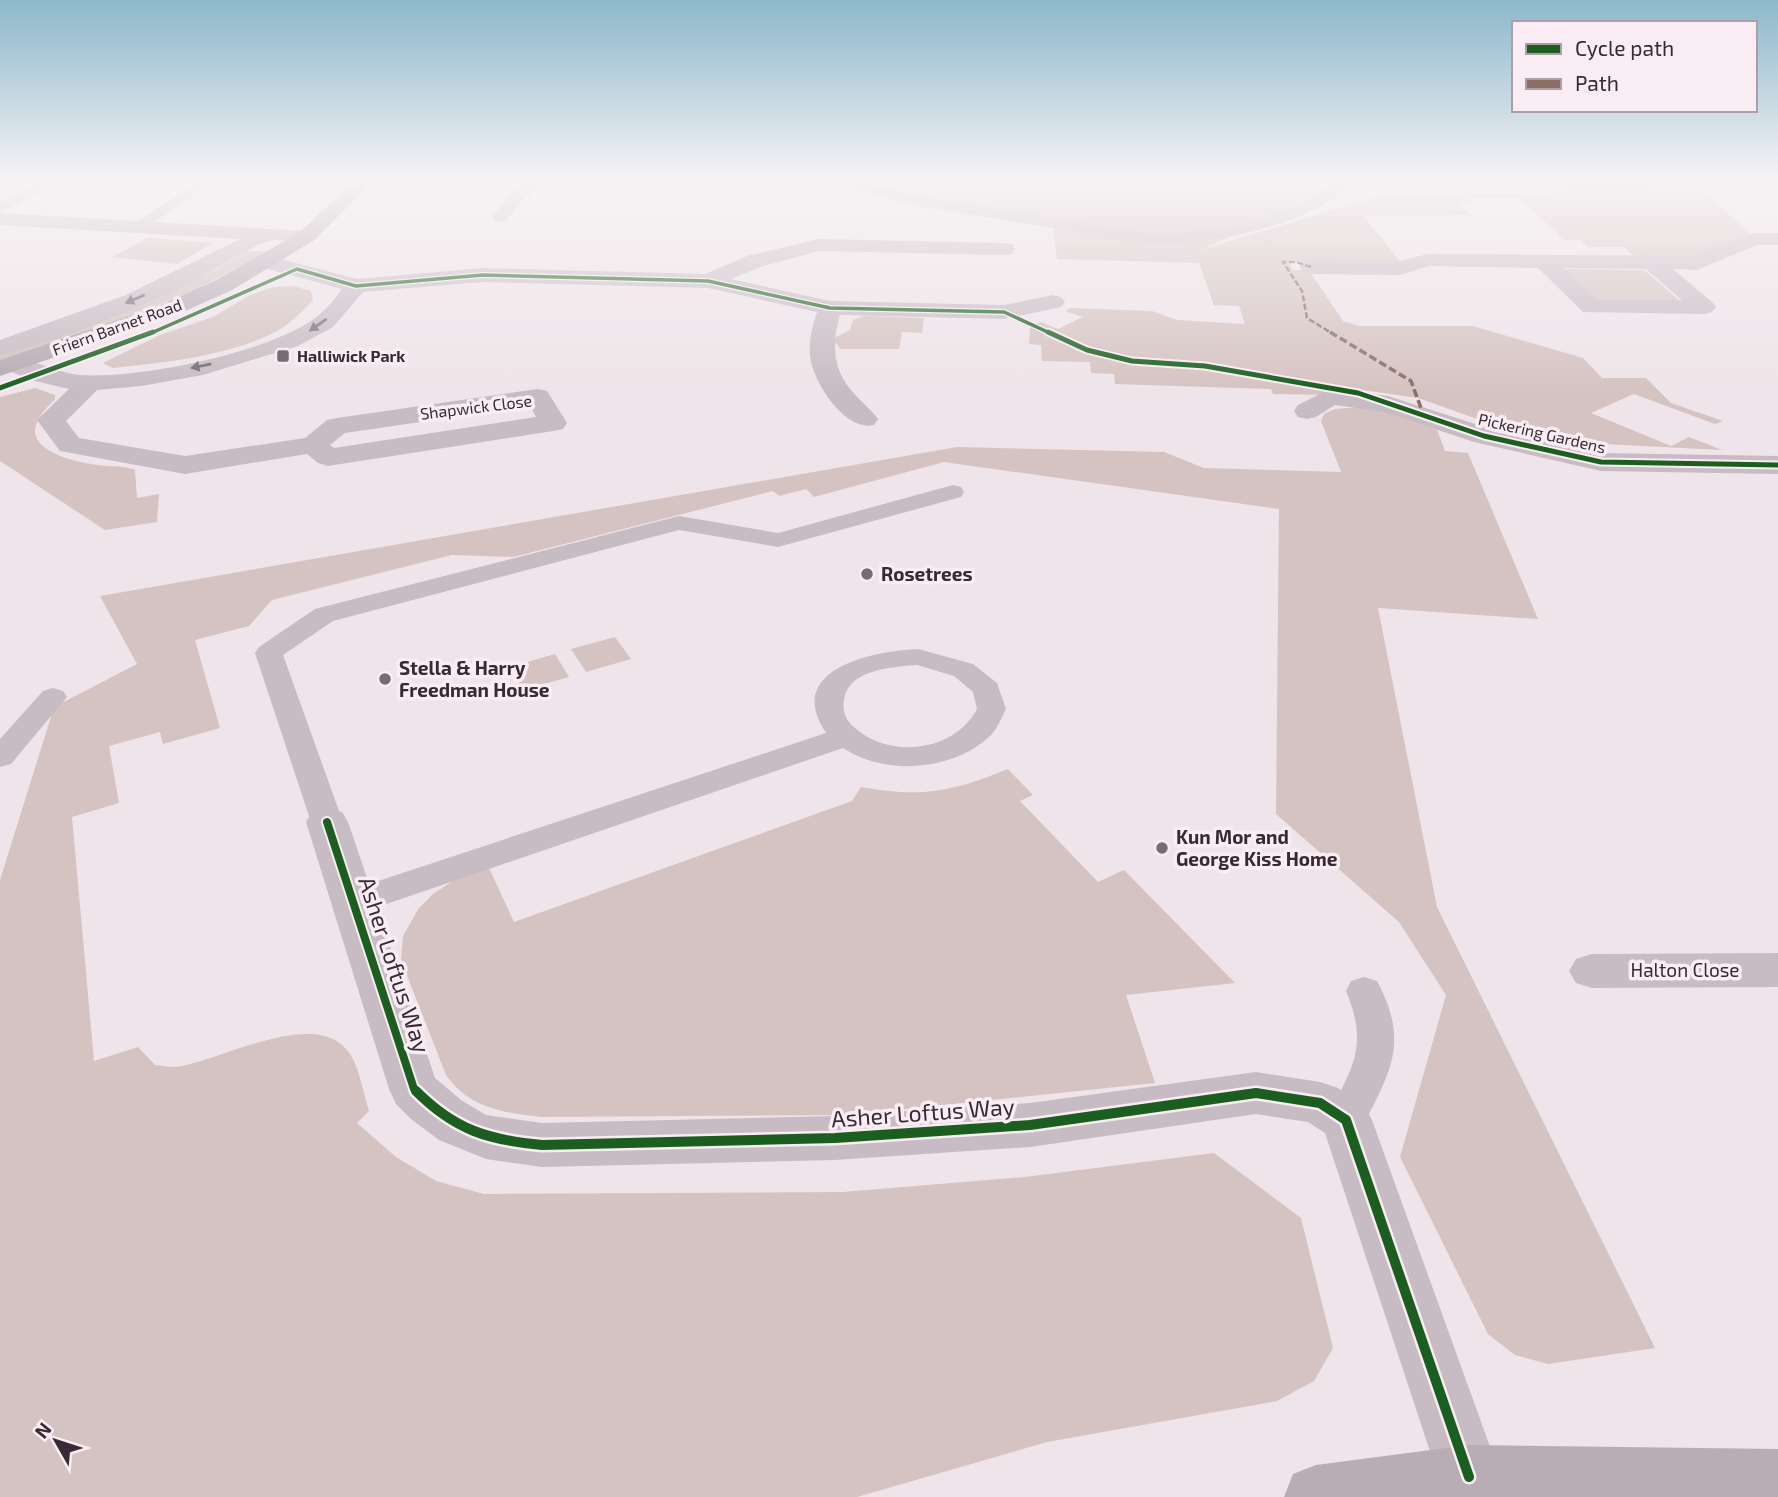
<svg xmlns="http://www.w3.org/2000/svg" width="1778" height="1497" font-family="'Exo 2',sans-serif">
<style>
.green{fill:#d5c3c1}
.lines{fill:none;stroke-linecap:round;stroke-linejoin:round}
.service{fill:#c7bcc3;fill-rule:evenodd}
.minor{fill:#c7bcc3;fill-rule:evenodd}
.secondary{fill:#b7adb3;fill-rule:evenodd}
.primary{fill:#b6abb2;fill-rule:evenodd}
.quiet-far1{stroke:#8d6e63;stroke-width:2.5;stroke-dasharray:6 2.5;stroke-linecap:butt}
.quiet{stroke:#8d6e63;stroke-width:3.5;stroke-dasharray:8 3.5;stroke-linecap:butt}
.cycleway-far3-casing{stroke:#f9ecf3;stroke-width:6}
.cycleway-far2-casing{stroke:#f9ecf3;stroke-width:9}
.cycleway-far1-casing{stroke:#f9ecf3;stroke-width:12}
.cycleway-casing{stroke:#f9ecf3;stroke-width:15}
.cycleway-far3{stroke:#1b5e20;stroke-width:3.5}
.cycleway-far2{stroke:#1b5e20;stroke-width:5}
.cycleway-far1{stroke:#1b5e20;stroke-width:8}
.cycleway{stroke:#1b5e20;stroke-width:10}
.oneway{fill:#786c75}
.poi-dot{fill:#786b74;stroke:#f9ecf3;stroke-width:2.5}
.labels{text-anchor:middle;stroke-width:7;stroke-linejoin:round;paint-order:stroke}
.far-street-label{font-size:16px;fill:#382a35;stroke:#f9ecf3}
.far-poi-label{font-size:16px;font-weight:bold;fill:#382a35;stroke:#f9ecf3;text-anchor:start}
.poi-label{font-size:19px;font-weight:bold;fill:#382a35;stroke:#f9ecf3;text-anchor:start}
.street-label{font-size:19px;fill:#382a35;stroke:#f9ecf3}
.near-street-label{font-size:23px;fill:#382a35;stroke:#f9ecf3}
</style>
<rect width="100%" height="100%" fill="#eee4e9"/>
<g class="green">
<path d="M 815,181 L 1317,181 L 1320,191 L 1204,249 L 1378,196 L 1700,189 L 1752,235 L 1709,254 L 1689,257 L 1635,257 L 1623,247 L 1588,247 L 1581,240 L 1565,240 L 1518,198 L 1466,198 L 1472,204 L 1459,204 L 1471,215 L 1363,216 L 1400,261 L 1288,262 L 1293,270 L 1309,270 L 1343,321 L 1359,326 L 1473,326 L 1583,358 L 1602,378 L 1646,378 L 1671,403 L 1723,421 L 1715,424 L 1634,394 L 1591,413 L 1671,446 L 1689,437 L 1722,450 L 1583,443 L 1503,428 L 1418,398 L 1363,390 L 1331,395 L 1273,394 L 1271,389 L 1115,384 L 1114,374 L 1091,373 L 1090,362 L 1042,361 L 1041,345 L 1029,344 L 1030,326 L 1041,322 L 1058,329 L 1083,317 L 1065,311 L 1071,308 L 1152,311 L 1177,320 L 1245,324 L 1239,306 L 1214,305 L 1199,263 L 1057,259 L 1053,228 L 927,208 Z"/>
<path d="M 148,238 L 151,238 L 213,243 L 177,264 L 112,257 Z"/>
<path d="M 246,251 L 267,251 C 182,302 94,331 0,360 L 0,352 C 83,322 172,300 246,251 Z"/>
<path d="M 1564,269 L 1644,270 L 1680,301 L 1598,301 Z"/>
<path d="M 293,286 L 311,291 L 313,300 C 301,313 287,327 271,334 C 222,357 166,362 113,368 L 103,363 L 160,335 L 215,316 L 248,296 L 273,287 Z"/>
<path d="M 864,316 L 924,318 L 922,333 L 902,332 L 899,349 L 841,349 L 832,339 L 850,330 L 853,320 Z"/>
<path d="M 35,388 L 55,395 L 55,399 C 48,407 39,414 36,425 C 27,452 79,463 97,465 C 110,467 123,465 135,470 L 137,498 L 159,494 L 157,522 L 105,530 L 0,461 L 0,397 Z"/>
<path d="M 1362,407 L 1398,414 L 1437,430 L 1445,451 L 1468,453 L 1538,619 L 1378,608 L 1437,907 L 1655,1348 L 1548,1364 L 1515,1355 L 1488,1334 L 1400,1157 L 1446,995 L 1399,922 L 1276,814 L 1279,509 L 944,462 L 814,497 L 806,489 L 779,496 L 773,491 L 513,557 L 452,555 L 272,600 L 249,626 L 195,640 L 220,728 L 163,744 L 160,732 L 109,746 L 119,803 L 72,817 L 94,1061 L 138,1047 L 155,1065 C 164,1066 174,1068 182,1066 C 226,1058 319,1006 350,1054 C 360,1069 363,1093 369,1111 L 357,1123 L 396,1157 L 436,1181 L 484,1194 L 843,1192 L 1025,1177 L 1214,1153 L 1301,1218 L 1333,1348 L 1314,1381 L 1277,1401 L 1047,1442 L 857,1497 L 0,1497 L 0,880 L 54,707 L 137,664 L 100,596 L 957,447 L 1164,452 L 1204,468 L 1341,472 L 1321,421 L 1324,414 L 1335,409 Z"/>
<path d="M 615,637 L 631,659 L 586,672 L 571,649 Z"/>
<path d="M 555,654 L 569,677 L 523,690 L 510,667 Z"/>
<path d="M 1008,769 L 1033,795 L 1020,801 L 1098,882 L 1124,870 L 1235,983 L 1126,995 L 1155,1083 L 849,1115 L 542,1117 C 504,1113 469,1108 446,1075 L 401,960 L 403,936 L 419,908 L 433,894 L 453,881 L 489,868 L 514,922 L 852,801 L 861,787 C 922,798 951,792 1008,769 Z"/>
</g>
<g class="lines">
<g class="service">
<path d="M 42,181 L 61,181 L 0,213 L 0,202 Z"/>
<path d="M 199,181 L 216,181 L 141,231 L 135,233 L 127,228 Z"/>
<path d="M 827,181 L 854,181 L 935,199 L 1155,234 L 1205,231 L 1249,223 L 1296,205 L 1337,181 L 1351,183 C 1316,224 1210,245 1158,244 C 1125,243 1090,233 1058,228 C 981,216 905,203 829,184 Z"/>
<path d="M 521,189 L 528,193 L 526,196 L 506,221 L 494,221 L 492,218 L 494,215 L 516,190 Z"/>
<path d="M 953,485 L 961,487 L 964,492 L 961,497 L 778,547 L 679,530 L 333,621 L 283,655 L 343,822 L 338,830 L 327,833 L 316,830 L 311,822 L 255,653 L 259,647 L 315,609 L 679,516 L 778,533 Z"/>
<path d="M 918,649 L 973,664 L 997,683 L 1006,709 C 1001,718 997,730 989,737 C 952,771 885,776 843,748 L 366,911 L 354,914 L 342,911 L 337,902 L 342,893 L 826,733 C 783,669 873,651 918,649 ZM 917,665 L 954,676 L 973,692 L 977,709 C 955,751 891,760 855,728 C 846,721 842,711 844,700 C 848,669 893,667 917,665 Z"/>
<path d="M 53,688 L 63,691 L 67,697 L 11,764 L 0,767 L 0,739 L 43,691 Z"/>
<path d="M 1364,977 L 1377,981 C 1411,1045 1389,1073 1360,1132 L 1346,1137 L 1332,1132 L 1326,1120 C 1351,1069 1370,1048 1346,991 L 1351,981 Z"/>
</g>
<g class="minor">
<path d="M 525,181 L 546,181 L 528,197 L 514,197 L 511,193 Z"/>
<path d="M 574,181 L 733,181 L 734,184 L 725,190 L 583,187 Z"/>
<path d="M 1329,181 L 1677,181 L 1668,187 L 1626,191 L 1338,187 Z"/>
<path d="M 0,213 L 306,231 L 313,233 L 316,237 L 313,241 C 298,245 280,237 266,242 C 244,250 217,269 195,280 C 133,310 67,339 0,355 L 0,340 L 126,295 L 240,239 L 0,225 Z"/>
<path d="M 1754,233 L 1778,233 L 1778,245 L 1757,245 L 1697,270 L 1673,269 L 1712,302 L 1716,307 L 1712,312 L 1704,314 L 1583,312 L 1538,268 L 1429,266 L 1400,275 L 1311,274 L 1303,272 L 1300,267 L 1303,262 L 1311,260 L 1399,261 L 1428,254 L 1694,256 ZM 1564,268 L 1646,269 L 1682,300 L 1597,300 Z"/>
<path d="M 819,239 L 1004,243 L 1012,244 L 1015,249 L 1012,254 L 1004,255 L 819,251 L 763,266 L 731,279 L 830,301 L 1004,305 L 1053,295 L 1061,297 L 1065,302 L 1061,307 L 1004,319 L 840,315 C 832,341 832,368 851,390 C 859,400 870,408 878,419 L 874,425 C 845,432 812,381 810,355 C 809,340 812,326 817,312 L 708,288 L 483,282 L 363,292 L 333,327 L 298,346 L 203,375 L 141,386 L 97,390 L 66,421 L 79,438 L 185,456 L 305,438 L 327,420 L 337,418 L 538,389 L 547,391 L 567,423 L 563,429 L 553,431 L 328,466 L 318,463 L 307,454 L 185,474 L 60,451 L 37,420 L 69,389 L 31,380 L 0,367 L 2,360 C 26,354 55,373 80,375 C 139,379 258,354 308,323 C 322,314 333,302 342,289 L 257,266 L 254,261 L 257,256 L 265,255 L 357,279 L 483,268 L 705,274 L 747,256 ZM 530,406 L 536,417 L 334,448 L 330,445 L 345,433 Z"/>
<path d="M 1330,389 L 1388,396 L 1491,429 L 1601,453 L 1778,456 L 1778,474 L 1601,471 L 1474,442 L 1384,412 L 1335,405 L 1316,417 L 1307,419 L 1298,417 L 1294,411 L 1298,405 Z"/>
<path d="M 327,808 L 342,812 L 348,822 L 435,1078 L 461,1100 L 486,1115 L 542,1123 L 835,1116 L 1030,1103 L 1256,1072 L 1320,1082 L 1338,1088 L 1364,1105 L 1372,1120 L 1501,1477 L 1493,1497 L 1445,1497 L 1325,1133 L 1308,1122 L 1256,1114 L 1030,1147 L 835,1160 L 542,1167 L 486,1159 L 439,1140 L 411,1119 L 396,1104 L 389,1089 L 306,822 L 312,812 Z"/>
<path d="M 1778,953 L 1778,987 L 1592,988 L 1576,983 L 1569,971 L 1576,959 L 1592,954 Z"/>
</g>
<path class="secondary" d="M 1469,1445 L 1778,1449 L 1778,1497 L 1284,1497 L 1293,1474 L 1316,1465 Z"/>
<path class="primary" d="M 354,181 L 374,181 L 313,241 L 232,290 L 174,316 L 0,376 L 0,360 L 158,306 L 216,280 L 299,233 Z"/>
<path class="quiet-far1" d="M 1311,267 L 1296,262 L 1283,262 L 1302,291 L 1307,318 L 1333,334"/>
<path class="quiet" d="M 1330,332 L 1411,381 L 1424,416"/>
<g class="cycleway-far3-casing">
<path id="cycleway-far3" d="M 149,334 L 297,269 L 356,286 L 483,275 L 708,281 L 830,308 L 1004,312 L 1052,334"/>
</g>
<g class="cycleway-far2-casing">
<g id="cycleway-far2">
<path d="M 1048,332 L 1087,350 L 1132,361 L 1205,366 L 1358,393 L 1484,436 L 1601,462 L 1778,465"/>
<path d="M 0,388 L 153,332"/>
</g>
</g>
<g class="cycleway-far1-casing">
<path id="cycleway-far1" d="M 327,822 L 414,1089 L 418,1093"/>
</g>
<g class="cycleway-casing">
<path id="cycleway" d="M 416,1091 C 455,1130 488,1140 542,1145 L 835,1138 L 1030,1125 L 1256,1093 L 1320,1103 L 1346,1120 L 1469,1477"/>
</g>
<use href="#cycleway-far3" class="cycleway-far3"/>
<use href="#cycleway-far2" class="cycleway-far2"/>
<use href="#cycleway-far1" class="cycleway-far1"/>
<use href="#cycleway" class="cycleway"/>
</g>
<defs><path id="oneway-solid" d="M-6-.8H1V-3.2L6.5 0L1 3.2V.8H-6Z" transform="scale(1.75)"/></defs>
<g class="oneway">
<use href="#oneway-solid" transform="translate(135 299) rotate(157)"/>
<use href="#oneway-solid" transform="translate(318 325) rotate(145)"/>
<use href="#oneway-solid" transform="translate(201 366) rotate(169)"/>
</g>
<linearGradient id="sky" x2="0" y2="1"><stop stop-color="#8cb8cb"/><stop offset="0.46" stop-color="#f7f3f5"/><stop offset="1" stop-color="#f7f3f5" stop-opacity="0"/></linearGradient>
<rect width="1778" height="391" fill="url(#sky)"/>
<g class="poi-dot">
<rect x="276" y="349" width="14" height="14" rx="3.5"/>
<circle cx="867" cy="574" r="7"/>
<circle cx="385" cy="679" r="7"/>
<circle cx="1162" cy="848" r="7"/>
</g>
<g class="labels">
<g class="far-street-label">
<text transform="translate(117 327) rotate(-20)" y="6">Friern Barnet Road</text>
<text transform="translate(476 407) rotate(-7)" y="6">Shapwick Close</text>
<text transform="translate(1542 433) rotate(13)" y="6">Pickering Gardens</text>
</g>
<g class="far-poi-label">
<text x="297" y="362">Halliwick Park</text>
</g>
<g class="poi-label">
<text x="881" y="581">Rosetrees</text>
<text x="399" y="675">Stella &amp; Harry<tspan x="399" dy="22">Freedman House</tspan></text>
<text x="1176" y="844">Kun Mor and<tspan x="1176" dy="22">George Kiss Home</tspan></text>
</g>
<g class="street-label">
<text x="1685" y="977">Halton Close</text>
</g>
<g class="near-street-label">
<text transform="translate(394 965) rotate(72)" y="8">Asher Loftus Way</text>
<text transform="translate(923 1113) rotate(-4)" y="8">Asher Loftus Way</text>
</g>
</g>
<rect x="1512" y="21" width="245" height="91" fill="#f9ecf3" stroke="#ac9ea7" stroke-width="2"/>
<rect x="1526" y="44" width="35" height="10" fill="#1b5e20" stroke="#ac9ea7" stroke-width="2"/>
<text x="1575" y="56" font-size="21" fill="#382a35">Cycle path</text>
<rect x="1526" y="79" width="35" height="10" fill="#8d6e63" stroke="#ac9ea7" stroke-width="2"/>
<text x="1575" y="91" font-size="21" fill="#382a35">Path</text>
<g transform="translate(56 1441) rotate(309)" stroke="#f9ecf3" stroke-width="5" paint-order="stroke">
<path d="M0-5L12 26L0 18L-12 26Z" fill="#382a35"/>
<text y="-10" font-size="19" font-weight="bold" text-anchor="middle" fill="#382a35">N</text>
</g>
</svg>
